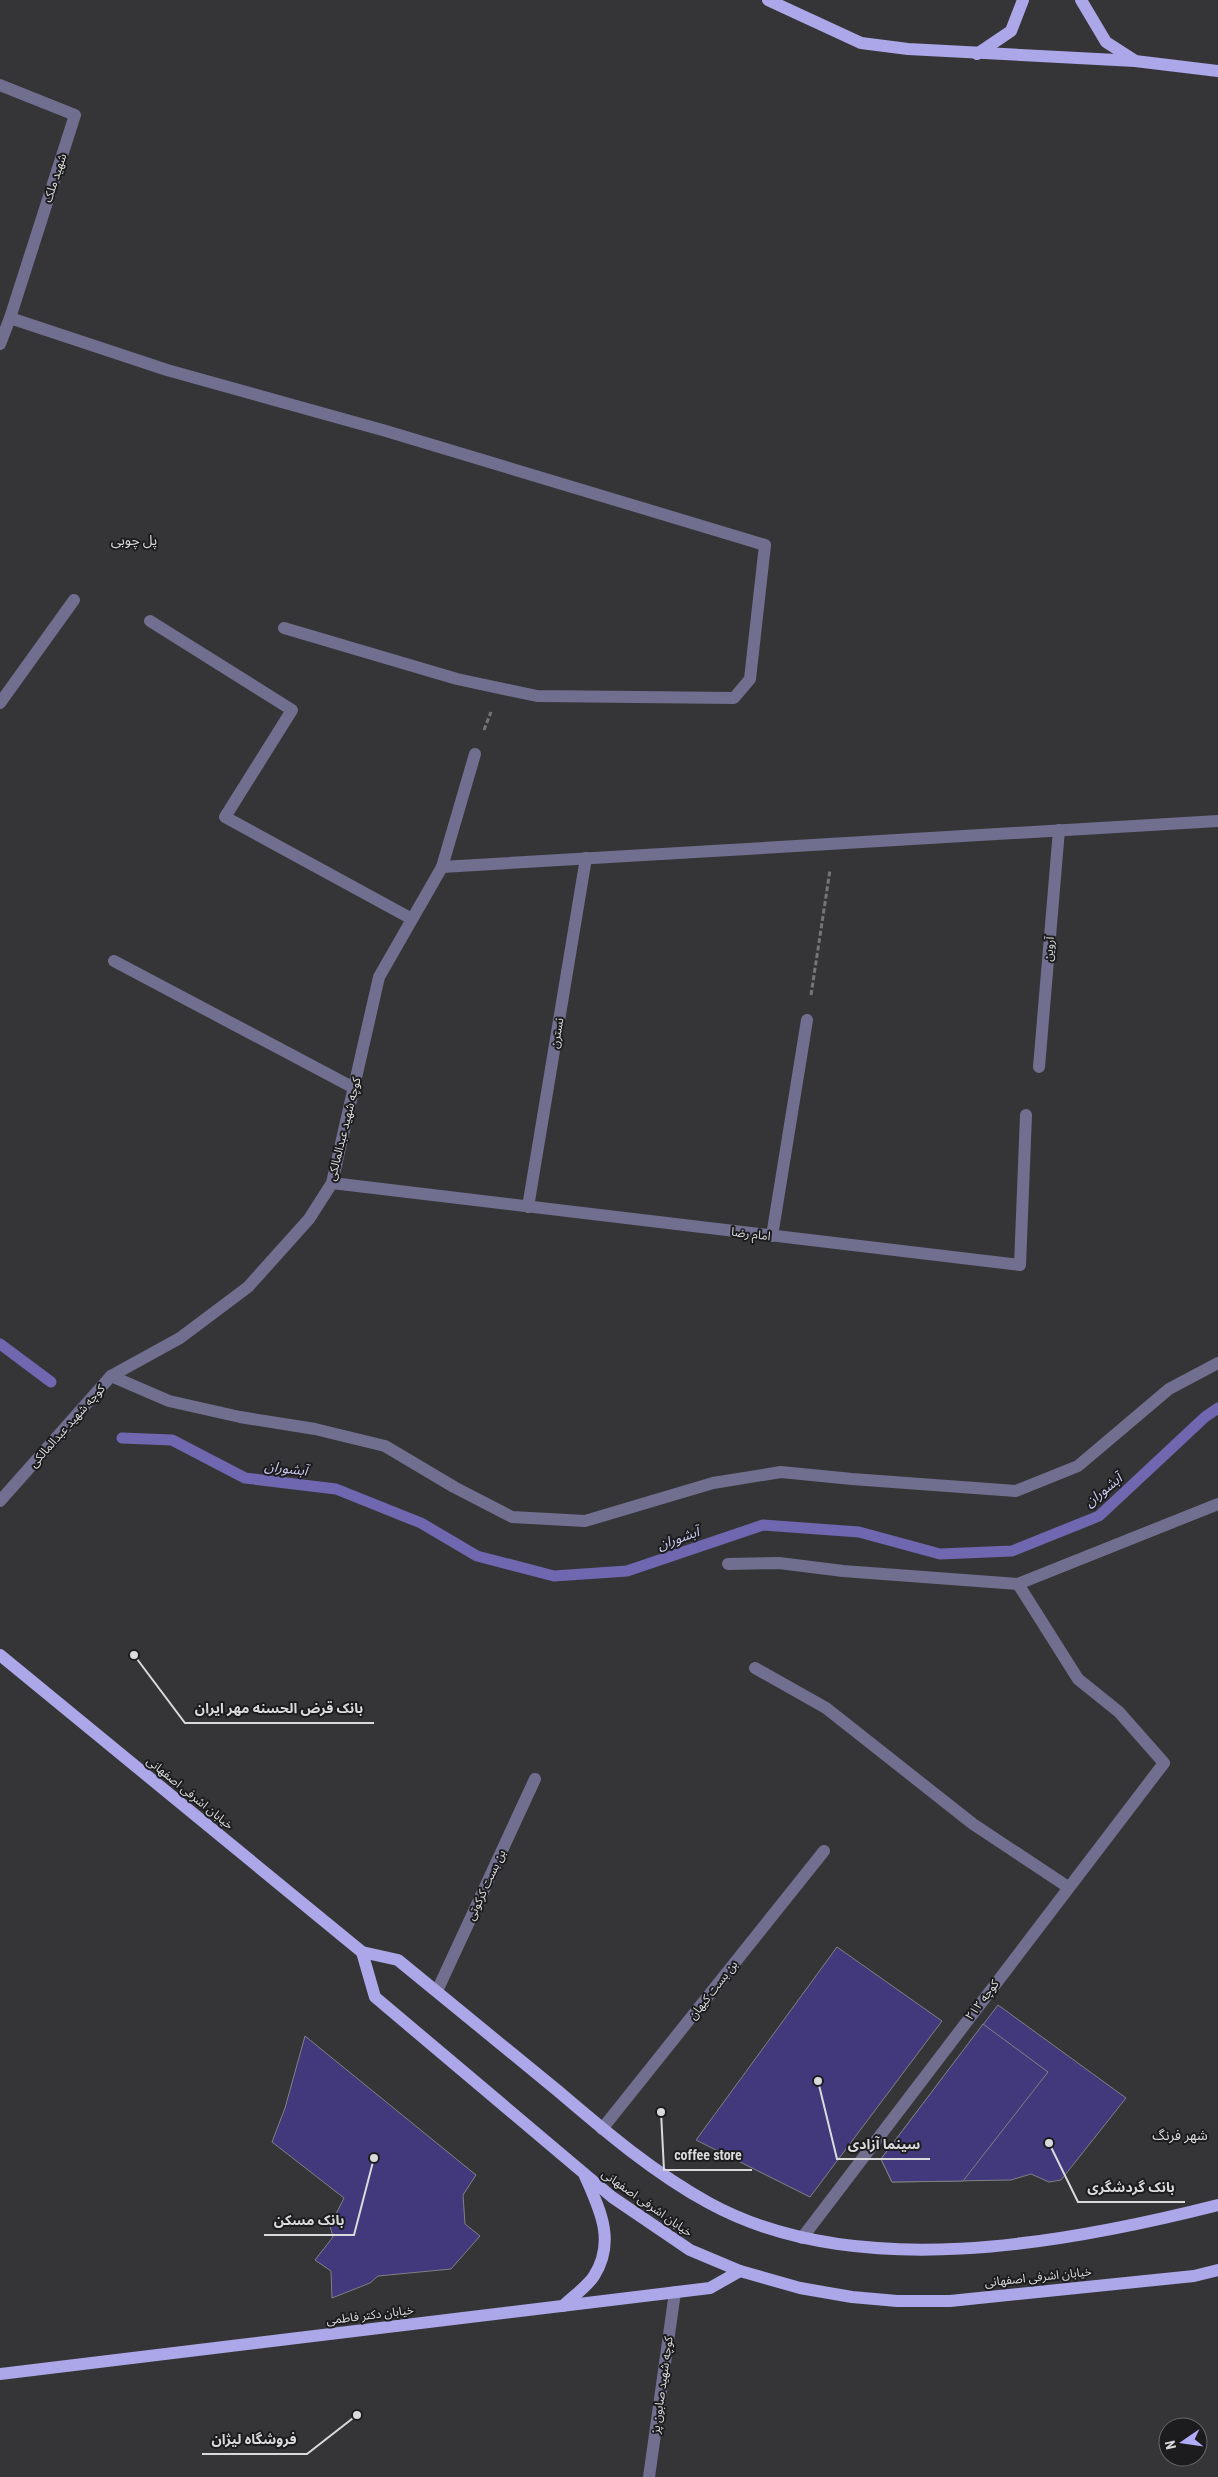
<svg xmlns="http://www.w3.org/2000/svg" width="1218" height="2477" font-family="'Roboto Condensed','Noto Sans Arabic',sans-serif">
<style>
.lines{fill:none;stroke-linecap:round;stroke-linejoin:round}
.stream{stroke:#6f67b0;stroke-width:11}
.building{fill:#42387c;stroke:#818184}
.path{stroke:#757577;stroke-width:3;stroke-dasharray:5 2.5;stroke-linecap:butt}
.minor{stroke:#706f8f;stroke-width:12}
.major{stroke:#aba7e9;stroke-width:12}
.labels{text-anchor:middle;stroke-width:4;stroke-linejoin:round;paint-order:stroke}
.street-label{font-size:12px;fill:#dadadc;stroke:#1c1c1e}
.neighbourhood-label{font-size:14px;fill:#dadadc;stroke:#1c1c1e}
.water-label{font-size:14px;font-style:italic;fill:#cbcaf2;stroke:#1c1c1e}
.leader{fill:none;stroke:#dadadc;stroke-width:2}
.callout-dot{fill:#dadadc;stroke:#1c1c1e;stroke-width:2}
.callout-label{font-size:14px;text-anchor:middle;font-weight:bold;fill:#dadadc;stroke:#1c1c1e;stroke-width:4;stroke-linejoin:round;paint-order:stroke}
</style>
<rect width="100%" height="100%" fill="#353537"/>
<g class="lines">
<g class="stream">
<path d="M 0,1344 L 51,1382"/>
<path d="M 122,1438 L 172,1440 L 245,1478 L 336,1489 L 421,1523 L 477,1556 L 554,1576 L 627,1571 L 763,1525 L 859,1532 L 940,1554 L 1012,1551 L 1099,1516 L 1205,1417 L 1218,1408"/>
</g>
</g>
<g class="building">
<path d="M 837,1947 L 942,2021 L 810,2197 L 696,2140 Z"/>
<path d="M 998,2005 L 1126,2098 L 1061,2180 L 1049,2182 L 1031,2174 L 1011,2180 L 892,2182 L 881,2159 Z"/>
<path d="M 983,2024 L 1048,2072 L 963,2181 L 892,2182 L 881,2159 Z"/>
<path d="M 305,2036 L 476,2175 L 463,2195 L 465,2224 L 480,2236 L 451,2269 L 378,2276 L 370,2283 L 332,2298 L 331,2271 L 315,2260 L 333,2237 L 330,2226 L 344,2198 L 272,2142 L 285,2108 Z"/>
</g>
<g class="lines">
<g class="path">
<path d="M 484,730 L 491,712"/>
<path d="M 811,995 L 830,870"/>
</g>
<g class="minor">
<path d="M 0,85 L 75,115 L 10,318 L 0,344"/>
<path d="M 10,318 L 167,370 L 386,431 L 765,545 L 750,679 L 734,698 L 537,696 L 457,679 L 284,628"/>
<path d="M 150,621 L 292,710 L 225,817 L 412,919"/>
<path d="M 0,703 L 74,600"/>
<path d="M 442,867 L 1218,821"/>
<path d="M 114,961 L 354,1088"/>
<path d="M 1039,1067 L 1059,830"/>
<path d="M 332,1183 L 1020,1265 L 1026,1115"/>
<path d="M 528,1207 L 586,858"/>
<path d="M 772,1236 L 807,1020"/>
<path d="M 111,1376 L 169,1401 L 240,1417 L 315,1429 L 385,1446 L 454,1487 L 512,1517 L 585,1521 L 713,1483 L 781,1472 L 852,1479 L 1016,1491 L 1078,1466 L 1169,1389 L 1218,1363"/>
<path d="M 0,1501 L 111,1376 L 180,1338 L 248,1287 L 309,1219 L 332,1183 L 379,977 L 442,867 L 475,754"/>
<path d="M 728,1564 L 779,1563 L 843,1571 L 1018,1584 L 1218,1504"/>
<path d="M 755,1668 L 826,1708 L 973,1824 L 1068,1887"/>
<path d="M 437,1991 L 535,1779"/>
<path d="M 602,2129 L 824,1851"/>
<path d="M 802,2238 L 1164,1763 L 1119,1712 L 1078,1679 L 1018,1584"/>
<path d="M 649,2477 L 675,2292"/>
</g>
<g class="major">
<path d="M 768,0 L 861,43 L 908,49 L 1135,61 L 1218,71"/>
<path d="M 1081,0 L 1106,42 L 1134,60"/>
<path d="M 977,54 L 1011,31 L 1023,0"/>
<path d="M 0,1655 L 362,1952 L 398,1960 C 451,2003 504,2047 558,2091 C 606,2132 654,2173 709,2203 C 855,2283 1064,2244 1218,2205"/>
<path d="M 362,1952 L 375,1997 L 612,2197 L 690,2250 L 740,2271 L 800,2288 L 852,2297 L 897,2301 L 950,2301 L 1194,2276 L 1218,2270"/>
<path d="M 563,2306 C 572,2297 587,2287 594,2276 C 616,2241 600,2210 585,2176"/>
<path d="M 0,2374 L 710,2288 L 740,2271"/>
</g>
</g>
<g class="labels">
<g class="street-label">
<text transform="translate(55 178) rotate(-72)" y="4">شهید ملک</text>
<text transform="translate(1049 949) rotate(-85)" y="4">آروین</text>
<text transform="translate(557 1033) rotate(-80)" y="4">نسترن</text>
<text transform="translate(344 1129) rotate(-76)" y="4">کوچه شهید عبدالمالکی</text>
<text transform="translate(751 1234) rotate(7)" y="4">امام رضا</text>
<text transform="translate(67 1426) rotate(-48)" y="4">کوچه شهید عبدالمالکی</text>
<text transform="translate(190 1793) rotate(39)" y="4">خیابان اشرفی اصفهانی</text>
<text transform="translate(486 1885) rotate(-65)" y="4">بن بست کرکوتی</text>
<text transform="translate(713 1990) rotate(-52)" y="4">بن بست کیهان</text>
<text transform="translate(982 2000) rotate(-53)" y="4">کوچه ۲۱۲</text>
<text transform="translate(647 2203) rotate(35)" y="4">خیابان اشرفی اصفهانی</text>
<text transform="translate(1038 2277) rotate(-6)" y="4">خیابان اشرفی اصفهانی</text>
<text transform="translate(370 2315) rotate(-7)" y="4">خیابان دکتر فاطمی</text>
<text transform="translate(662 2385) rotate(-82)" y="4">کوچه شهید صابون پز</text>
</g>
<g class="neighbourhood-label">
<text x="134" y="545">پل چوبی</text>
<text x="1180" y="2140">شهر فرنگ</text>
</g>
<g class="water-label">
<text transform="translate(286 1468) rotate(7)" y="5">آبشوران</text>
<text transform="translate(1103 1490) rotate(-39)" y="5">آبشوران</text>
<text transform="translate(678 1538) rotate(-19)" y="5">آبشوران</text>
</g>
</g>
<path class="leader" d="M134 1655L185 1723H374M818 2081L837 2159H930M661 2112L664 2170H752M1049 2143L1078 2202H1185M374 2158L354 2235H264M357 2415L307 2454H202"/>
<g class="callout-dot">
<circle cx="134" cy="1655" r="5"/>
<circle cx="818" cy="2081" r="5"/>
<circle cx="661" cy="2112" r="5"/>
<circle cx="1049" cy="2143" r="5"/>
<circle cx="374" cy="2158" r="5"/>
<circle cx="357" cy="2415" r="5"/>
</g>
<g class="callout-label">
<text x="279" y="1713">بانک قرض الحسنه مهر ایران</text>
<text x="884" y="2149">سینما آزادی</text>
<text x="708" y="2160">coffee store</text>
<text x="1131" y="2192">بانک گردشگری</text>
<text x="309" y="2225">بانک مسکن</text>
<text x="254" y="2444">فروشگاه لیژان</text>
</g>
<g transform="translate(1183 2442) rotate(257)"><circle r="24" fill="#1c1c1e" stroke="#68686a"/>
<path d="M0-4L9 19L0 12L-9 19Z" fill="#b2adf9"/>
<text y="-8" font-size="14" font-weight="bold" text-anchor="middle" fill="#dadadc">N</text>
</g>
</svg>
